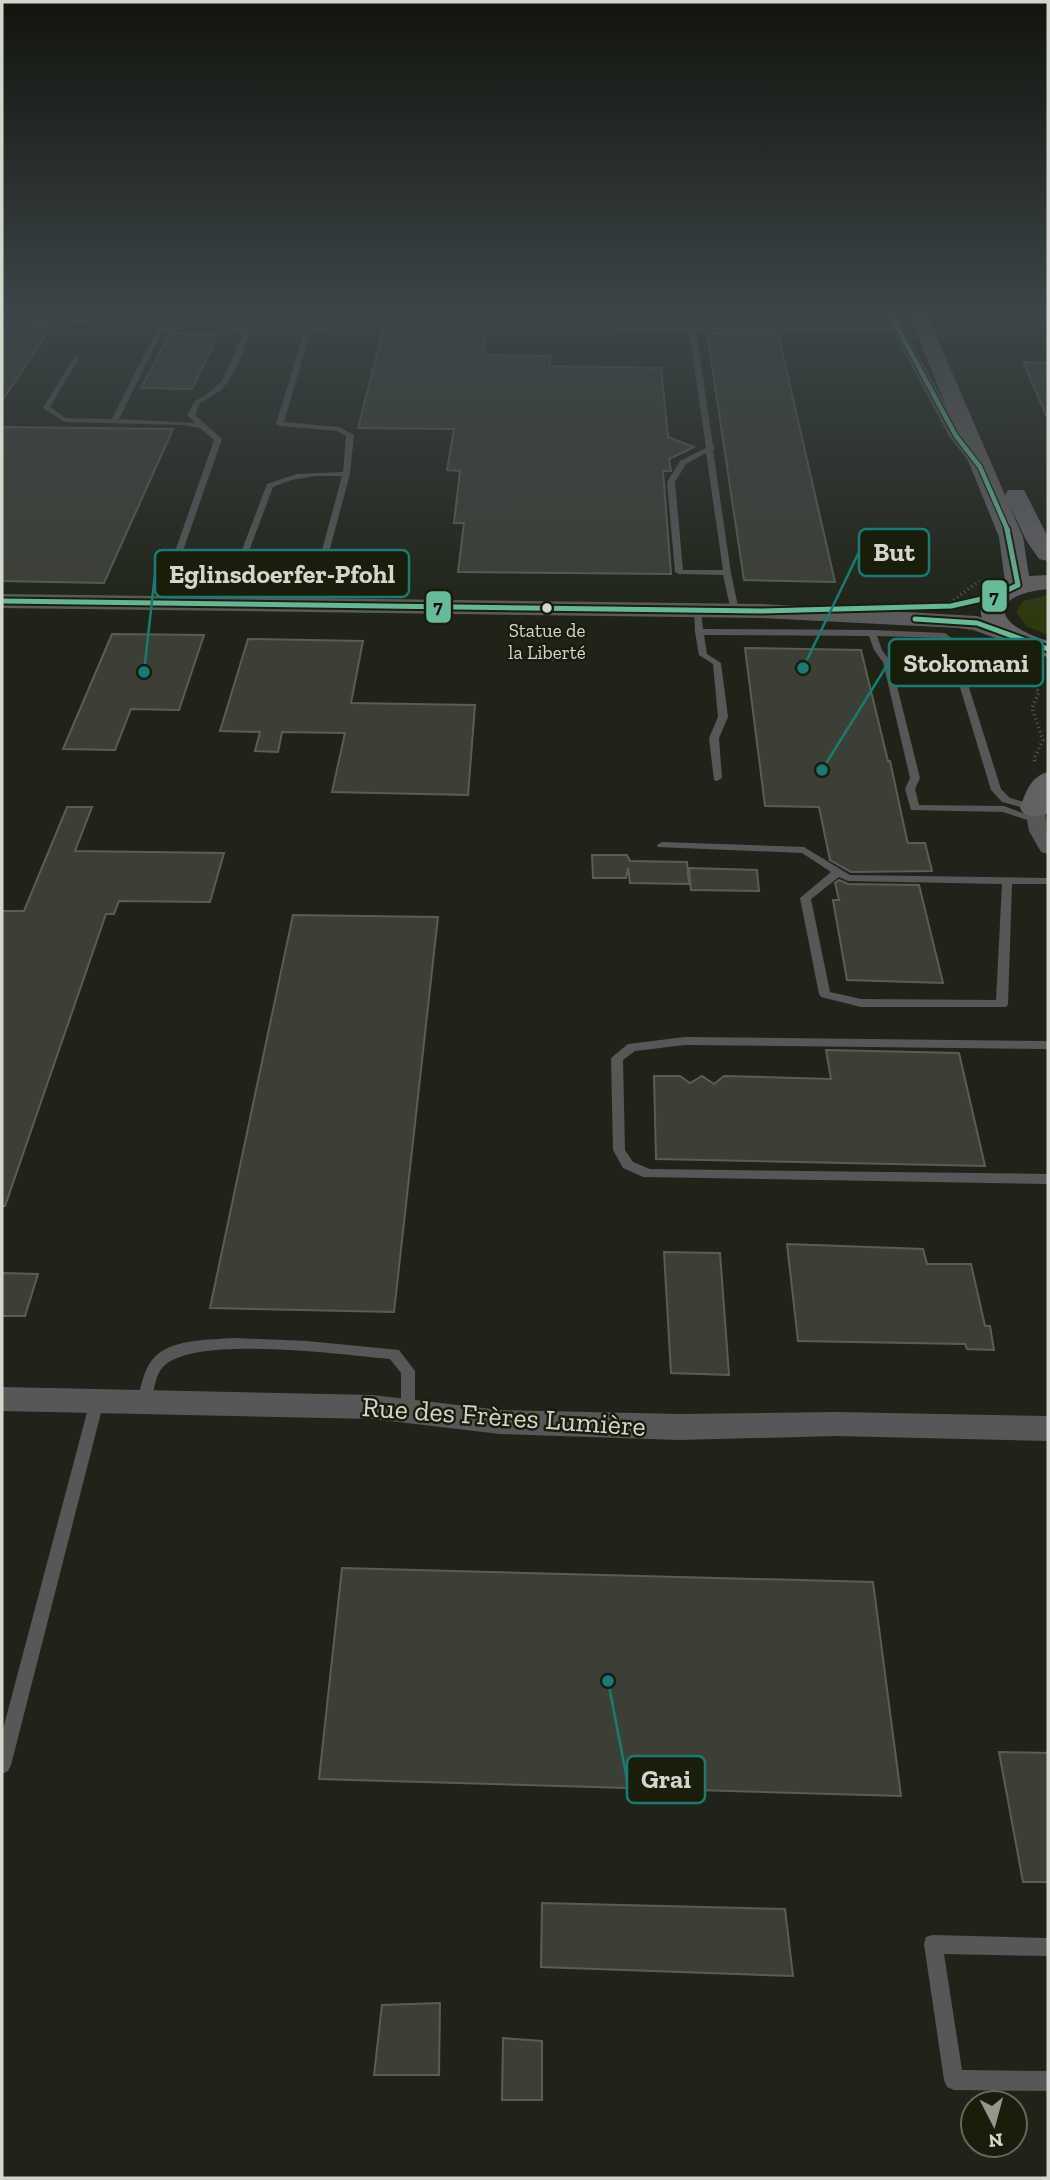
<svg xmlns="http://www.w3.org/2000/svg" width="1050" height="2180" font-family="'Zilla Slab',serif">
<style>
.green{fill:#2e390f}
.building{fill:#3c3f36;stroke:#595d53;stroke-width:2}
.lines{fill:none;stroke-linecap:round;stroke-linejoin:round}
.path{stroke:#595a57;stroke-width:3.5;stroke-dasharray:1 3.5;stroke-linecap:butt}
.service{fill:#575757;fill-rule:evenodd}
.minor{fill:#575757;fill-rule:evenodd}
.secondary{fill:#5b5a5b;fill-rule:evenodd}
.primary{fill:#626164;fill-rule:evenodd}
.bus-1-far1-casing{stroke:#191e0b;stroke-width:7}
.bus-1-casing{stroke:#191e0b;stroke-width:9}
.bus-1-far1{stroke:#68bb99;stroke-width:4.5}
.bus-1{stroke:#68bb99;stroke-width:5}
.bus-dot{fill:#d3d7cb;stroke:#191e0b;stroke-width:2.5}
.labels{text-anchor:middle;stroke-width:5;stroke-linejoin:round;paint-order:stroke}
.far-bus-label{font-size:19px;fill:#d3d7cb;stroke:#191e0b}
.near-street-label{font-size:28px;fill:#d3d7cb;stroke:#191e0b}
.leader{fill:none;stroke:#197b73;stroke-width:2.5}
.callout-dot{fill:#197b73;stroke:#191e0b;stroke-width:2.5}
.callout{fill:#191e0b;stroke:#197b73;stroke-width:2.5}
.callout-label{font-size:26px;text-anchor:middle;font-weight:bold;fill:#d3d7cb}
.line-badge{stroke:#191e0b;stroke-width:2.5}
.pale-badge-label{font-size:19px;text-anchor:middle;font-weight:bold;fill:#111}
</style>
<rect width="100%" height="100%" fill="#202418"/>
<path class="green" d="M 1048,595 L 1048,635 L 1026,626 L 1016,612 L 1023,601 Z"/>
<g class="building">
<path d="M 2,325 L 52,326 L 2,401 Z"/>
<path d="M 383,330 L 486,331 L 484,355 L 550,356 L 550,366 L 661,368 L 668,437 L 694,447 L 669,459 L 671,471 L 663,471 L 671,574 L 458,572 L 464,523 L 454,523 L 460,471 L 447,470 L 454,429 L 358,428 Z"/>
<path d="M 170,333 L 218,334 L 192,389 L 141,388 Z"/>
<path d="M 707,333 L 778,333 L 835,582 L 744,580 Z"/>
<path d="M 1023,362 L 1048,363 L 1048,419 Z"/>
<path d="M 2,427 L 173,429 L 104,583 L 2,581 Z"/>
<path d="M 112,634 L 204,635 L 179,710 L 131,709 L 115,750 L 63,749 Z"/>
<path d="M 248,639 L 363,641 L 351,703 L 475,705 L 468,795 L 332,792 L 345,733 L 282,732 L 278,752 L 255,751 L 260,732 L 220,731 Z"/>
<path d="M 745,648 L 861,650 L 888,761 L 890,761 L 907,840 L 908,843 L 925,843 L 932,871 L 851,872 L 830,860 L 819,807 L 765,806 Z"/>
<path d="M 67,807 L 92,807 L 75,851 L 224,853 L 210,902 L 119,901 L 114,914 L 106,914 L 5,1206 L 2,1206 L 2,911 L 24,911 Z"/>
<path d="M 592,855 L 627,855 L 630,861 L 687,862 L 689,884 L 630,883 L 628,868 L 626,878 L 593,878 Z"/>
<path d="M 689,868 L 757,870 L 759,891 L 691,890 Z"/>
<path d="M 839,880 L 848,884 L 919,885 L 943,983 L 847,980 L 833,900 L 839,900 L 835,883 Z"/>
<path d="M 293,915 L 438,917 L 394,1312 L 210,1308 Z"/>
<path d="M 826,1050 L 959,1053 L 985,1166 L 656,1159 L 654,1076 L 680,1076 L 690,1083 L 702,1076 L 714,1084 L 724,1076 L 831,1079 Z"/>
<path d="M 787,1244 L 923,1249 L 927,1264 L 971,1264 L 985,1326 L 990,1326 L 994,1350 L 967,1349 L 965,1344 L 798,1341 Z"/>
<path d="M 664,1252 L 720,1253 L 729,1375 L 671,1373 Z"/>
<path d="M 2,1273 L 38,1274 L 25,1316 L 2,1316 Z"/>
<path d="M 342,1568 L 873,1582 L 901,1796 L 319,1779 Z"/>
<path d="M 999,1752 L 1048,1753 L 1048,1882 L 1023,1882 Z"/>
<path d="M 542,1903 L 785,1909 L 793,1976 L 541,1967 Z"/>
<path d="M 440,2003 L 439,2075 L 374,2075 L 382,2005 Z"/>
<path d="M 503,2038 L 542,2041 L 542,2100 L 502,2100 Z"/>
</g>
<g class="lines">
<g class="path">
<path d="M 950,603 L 979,581"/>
<path d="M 1027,662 L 1026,675 L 1039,692 L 1032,708 L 1043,740 L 1034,759 L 1035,763"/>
</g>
<g class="service">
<path d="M 32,319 L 135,321 L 167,326 L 191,323 L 216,323 L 239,326 L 251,331 L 238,364 L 228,382 L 220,391 L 200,403 L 195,415 L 222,439 L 164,605 L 157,603 L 214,440 L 200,428 L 183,425 L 64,422 L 43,408 L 75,356 L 80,357 L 50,407 L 66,418 L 112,419 L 156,331 L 159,329 L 135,325 L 30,322 ZM 191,327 L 216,327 L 244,332 L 222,381 L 206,395 L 195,401 L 187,415 L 195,423 L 119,419 L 162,332 Z"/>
<path d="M 335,323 L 897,328 L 900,330 L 897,332 L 696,330 L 713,446 L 715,448 L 713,450 L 731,573 L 739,611 L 735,614 L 731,611 L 723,575 L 679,574 L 675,572 L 667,482 L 680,461 L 706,448 L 689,330 L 335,327 L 310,333 L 284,422 L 339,427 L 354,435 L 350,474 L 329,552 L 325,554 L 252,555 L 247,558 L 237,585 L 256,603 L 256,607 L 250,607 L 232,589 L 203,606 L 197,606 L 197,602 L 229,584 L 267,484 L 297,474 L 343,472 L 346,436 L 337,431 L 280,426 L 276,424 L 304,332 ZM 706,453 L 723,570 L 683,570 L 675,482 L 686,464 ZM 316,476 L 342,476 L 322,550 L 249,551 L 273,487 L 291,480 Z"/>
<path d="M 694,608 L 701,610 L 703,629 L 872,630 L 945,633 L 954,640 L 1001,789 L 1010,798 L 1039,806 L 1040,808 L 1035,811 L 1002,802 L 991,790 L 946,641 L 940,638 L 877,636 L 882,650 L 891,662 L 920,778 L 915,789 L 919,805 L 1004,806 L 1041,820 L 1036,823 L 1003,812 L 911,810 L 905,789 L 910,778 L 883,662 L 874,650 L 869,636 L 704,635 L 707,654 L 721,663 L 728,717 L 719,738 L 722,778 L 717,781 L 714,780 L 709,738 L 718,717 L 713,664 L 699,655 L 695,632 Z"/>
<path d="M 662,842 L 804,847 L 850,875 L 1048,878 L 1048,884 L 1012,884 L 1008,1004 L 1006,1007 L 861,1007 L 821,997 L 819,994 L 800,898 L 831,872 L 802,853 L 658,847 L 657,845 ZM 839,877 L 848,881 L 1002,884 L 996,1000 L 861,999 L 830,992 L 811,899 Z"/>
<path d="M 685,1037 L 1048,1041 L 1048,1049 L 685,1045 L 635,1051 L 623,1060 L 625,1150 L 633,1162 L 650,1169 L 1048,1174 L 1048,1184 L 643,1177 L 623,1168 L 613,1150 L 611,1058 L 628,1044 Z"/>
<path d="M 235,1338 L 307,1341 L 399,1350 L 415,1371 L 415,1411 L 413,1415 L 408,1417 L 403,1415 L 401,1411 L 401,1373 L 390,1359 C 343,1355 200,1335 165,1365 C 154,1374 155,1393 149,1405 L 144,1407 L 139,1405 L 137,1401 C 141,1387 143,1372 152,1360 C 169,1338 210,1340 235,1338 Z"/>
<path d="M 97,1395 L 102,1397 L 104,1401 L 11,1765 L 8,1771 L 2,1774 L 2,1733 L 90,1401 L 92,1397 Z"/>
<path d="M 933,1935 L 1048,1938 L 1048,1956 L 944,1954 L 962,2070 L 1048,2071 L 1048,2091 L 954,2090 L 947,2087 L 944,2080 L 924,1944 L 926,1937 Z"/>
</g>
<g class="minor">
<path d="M 883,312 L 895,312 L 962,435 L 986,465 L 984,468 L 974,468 L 949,436 Z"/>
<path d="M 1035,802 L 1042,804 L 1045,808 L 1048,854 L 1041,852 L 1029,831 L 1025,808 L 1028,804 Z"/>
<path d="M 2,1387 L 373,1395 L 500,1410 L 679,1414 L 837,1412 L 1048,1416 L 1048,1441 L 837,1436 L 679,1440 L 500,1434 L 373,1419 L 2,1411 Z"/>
</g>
<path class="secondary" d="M 2,594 L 762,604 L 977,616 L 1026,634 L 1030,639 L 1026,644 L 1018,646 L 973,630 L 958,628 L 762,618 L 2,608 Z"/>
<g class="primary">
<path d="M 908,312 L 926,312 L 1005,495 L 1008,490 L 1024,490 L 1048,537 L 1048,561 L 1039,559 L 1026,540 L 1008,502 L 1023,537 L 1029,576 L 1048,575 L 1048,589 C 983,596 997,626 1048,641 L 1048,657 C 1032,653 1015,649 1000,640 C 973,623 974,593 1005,582 L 999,537 Z"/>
<path d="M 1048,772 L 1048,811 L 1046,814 L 1035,817 L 1024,814 L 1020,808 C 1026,792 1030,777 1048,772 Z"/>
</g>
<g class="bus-1-far1-casing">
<path id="bus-1-far1" d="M 889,312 L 956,436 L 980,467 L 1008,531"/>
</g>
<g class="bus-1-casing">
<g id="bus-1">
<path d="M 2,601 L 762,611 L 951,606 L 995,596 L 1018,585 L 1007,529"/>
<path d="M 915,619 L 977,623 L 1048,649"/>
</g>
</g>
<use href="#bus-1-far1" class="bus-1-far1"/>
<use href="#bus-1" class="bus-1"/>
</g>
<linearGradient id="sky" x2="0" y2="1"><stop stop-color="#12140d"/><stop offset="0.51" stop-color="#3c4548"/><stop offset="1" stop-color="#3c4548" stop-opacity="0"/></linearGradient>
<rect width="1050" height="617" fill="url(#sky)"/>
<circle class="bus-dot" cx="547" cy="608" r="6"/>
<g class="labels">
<g class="far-bus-label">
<text x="547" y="637">Statue de<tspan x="547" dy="22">la Liberté</tspan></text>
</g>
<g class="near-street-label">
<text transform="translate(504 1416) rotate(4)" y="10">Rue des Frères Lumière</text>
</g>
</g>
<path class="leader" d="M803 668L859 552M144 672L155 574M822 770L889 662M608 1681L627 1779"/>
<g class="callout-dot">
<circle cx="803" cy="668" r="7"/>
<circle cx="144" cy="672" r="7"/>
<circle cx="822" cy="770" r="7"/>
<circle cx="608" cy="1681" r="7"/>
</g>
<g class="callout">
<rect x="859" y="529" width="70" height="47" rx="7"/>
<rect x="155" y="550" width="254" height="47" rx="7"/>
<rect x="889" y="639" width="154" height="47" rx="7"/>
<rect x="627" y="1756" width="78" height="47" rx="7"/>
</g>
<g class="callout-label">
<text x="894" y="561">But</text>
<text x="282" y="583">Eglinsdoerfer-Pfohl</text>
<text x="966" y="672">Stokomani</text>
<text x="666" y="1788">Grai</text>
</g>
<g class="line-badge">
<rect x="981" y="579" width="27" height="34" rx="7" fill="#68bb99"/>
<rect x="425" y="590" width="27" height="34" rx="7" fill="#68bb99"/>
</g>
<g class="pale-badge-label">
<text x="994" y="603">7</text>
<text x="438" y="613">7</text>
</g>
<rect width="1050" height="2180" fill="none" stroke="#d3d7cb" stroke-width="7"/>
<g transform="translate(994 2124) rotate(174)"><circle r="33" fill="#191e0b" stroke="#636858" stroke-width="2"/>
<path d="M0-5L12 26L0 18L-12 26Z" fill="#94988c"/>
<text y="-10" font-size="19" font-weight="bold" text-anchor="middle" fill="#d3d7cb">N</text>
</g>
</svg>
